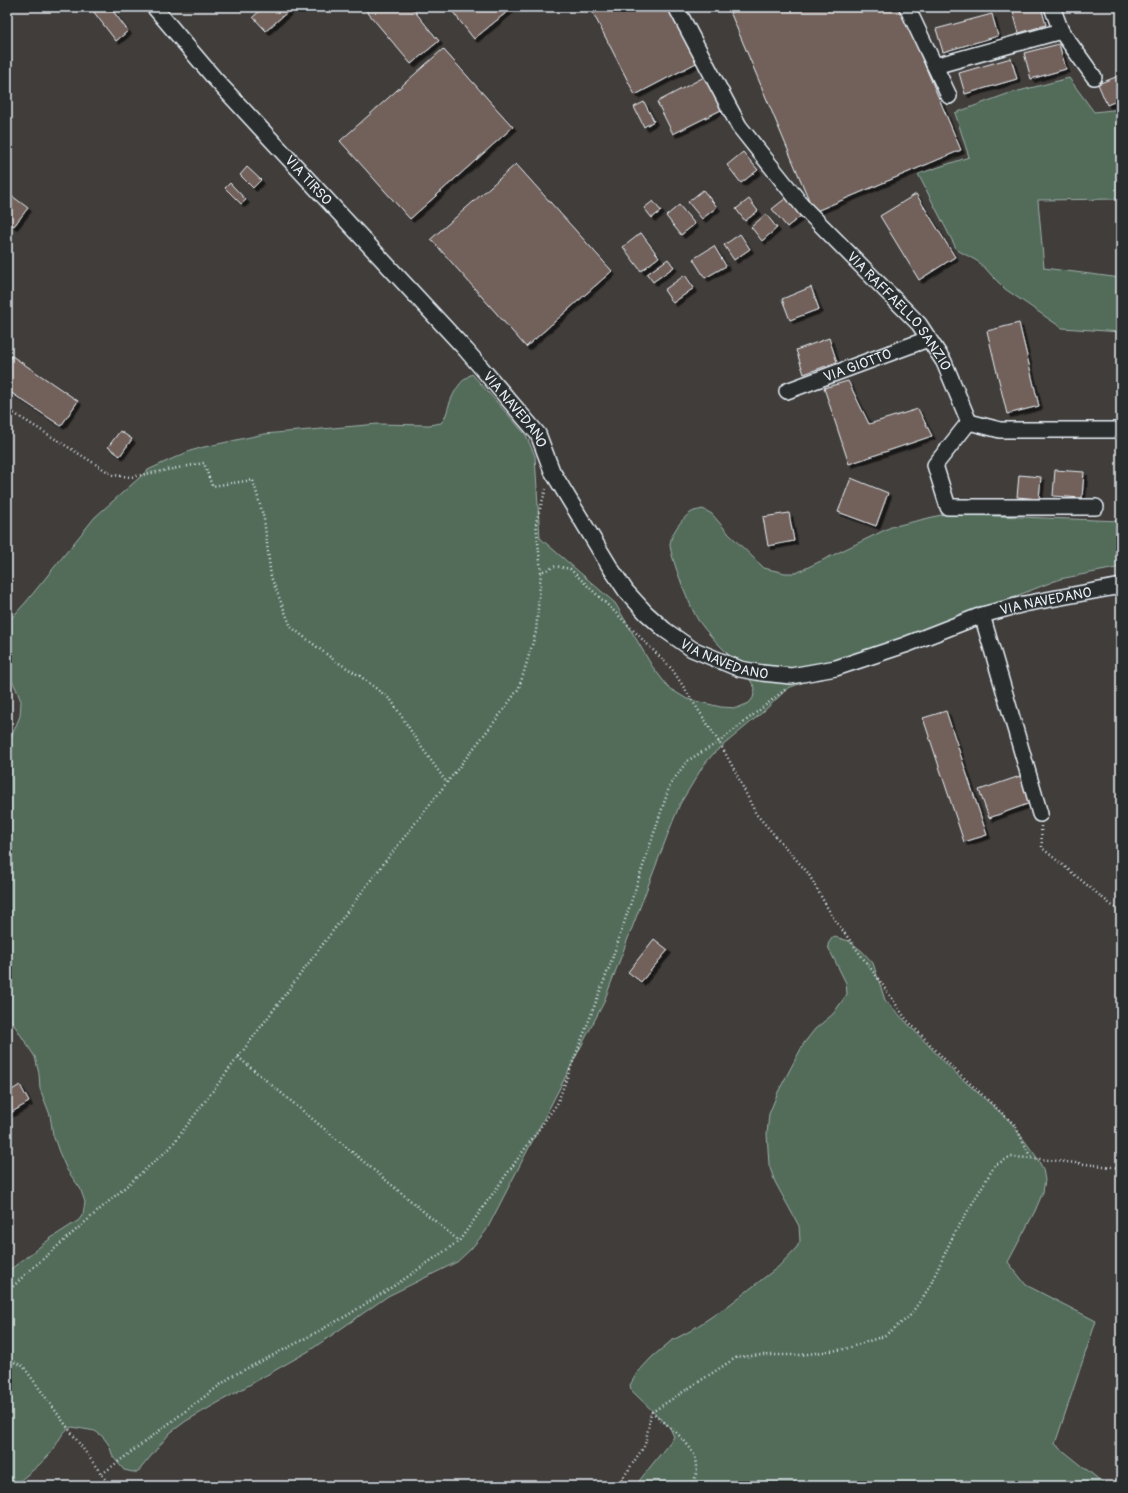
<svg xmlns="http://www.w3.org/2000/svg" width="1128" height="1493" font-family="Pangolin,sans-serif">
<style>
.green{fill:#536c5a;stroke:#9eaea9}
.building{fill:#72615a;stroke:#e8f1f8;filter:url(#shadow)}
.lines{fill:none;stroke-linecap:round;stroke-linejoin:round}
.minor-casing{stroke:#e8f1f8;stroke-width:18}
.path{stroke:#e8f1f8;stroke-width:2.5;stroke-dasharray:1 3;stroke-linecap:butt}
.minor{stroke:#2a2d2e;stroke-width:15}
.labels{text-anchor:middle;stroke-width:3;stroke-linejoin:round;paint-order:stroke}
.street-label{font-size:14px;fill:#e8f1f8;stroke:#2a2d2e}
</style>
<defs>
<filter id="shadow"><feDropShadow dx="3.5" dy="3.5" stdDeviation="0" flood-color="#0009"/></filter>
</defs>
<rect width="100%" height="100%" fill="#403d3b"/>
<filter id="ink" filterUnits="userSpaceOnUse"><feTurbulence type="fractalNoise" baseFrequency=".025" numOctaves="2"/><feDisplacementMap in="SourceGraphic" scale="8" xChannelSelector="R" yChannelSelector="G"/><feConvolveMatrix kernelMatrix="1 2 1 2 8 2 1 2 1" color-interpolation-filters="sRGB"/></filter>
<g filter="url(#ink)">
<g class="green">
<path d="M 1069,78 L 1094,112 L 1121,109 L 1121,199 L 1038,200 L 1044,268 L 1121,278 L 1121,332 L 1062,328 L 1005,289 L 993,277 L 986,269 L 977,261 L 957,250 L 918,174 L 969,157 L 955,113 L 1007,94 Z"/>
<path d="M 472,374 L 526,435 L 535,456 L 540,538 L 615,603 L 652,666 L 669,688 L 687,699 L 721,707 L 737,708 L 749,703 L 753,698 L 755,688 C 741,662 715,645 698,620 C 690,607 671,559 670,545 C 670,534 684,515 694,511 C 697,510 700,510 703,509 L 712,514 L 729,534 L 764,568 L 785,573 L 796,573 L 891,527 L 945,514 L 1121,521 L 1121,567 L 1060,579 L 1011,598 L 902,647 L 788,688 L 763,712 L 714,753 L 703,766 L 691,786 L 680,804 L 671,826 L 603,1004 L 486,1231 L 470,1250 L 457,1262 L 388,1296 L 309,1351 L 186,1421 L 170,1433 L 137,1473 L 124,1470 L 113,1457 L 109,1445 L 103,1437 L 95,1431 L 72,1427 C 63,1429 58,1443 53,1450 C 46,1461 24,1477 14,1486 L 7,1486 L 7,1272 L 51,1238 L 79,1220 L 83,1214 L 85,1202 L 80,1188 L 67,1170 L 59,1152 L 53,1135 L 50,1115 L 40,1089 L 39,1074 L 35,1057 L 7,1014 L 7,747 L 20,716 L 21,701 L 14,684 L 7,674 L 7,623 L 26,602 L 95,517 L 148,470 L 165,462 L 190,451 L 204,447 L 264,434 L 378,424 L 429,425 L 441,423 C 446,417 447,411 449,405 C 453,393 460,380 472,374 Z"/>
<path d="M 835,937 L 849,941 L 862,951 L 873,963 L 885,1000 L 952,1070 L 1009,1120 L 1036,1156 L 1043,1169 L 1045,1180 L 1043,1192 L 1035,1211 L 1008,1262 L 1026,1285 L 1096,1321 L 1055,1444 L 1107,1486 L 635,1486 L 674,1437 L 670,1428 L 631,1390 L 630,1385 L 637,1373 L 652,1357 L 671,1341 L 690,1331 L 729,1305 L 778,1267 L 797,1247 L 800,1241 L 799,1226 L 775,1182 L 769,1165 L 767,1134 L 769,1114 L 778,1092 L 804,1043 L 815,1029 L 833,1014 L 847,994 L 846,983 L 829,949 L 828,944 L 832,938 Z"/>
</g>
<g class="building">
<path d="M 90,7 L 110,7 L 128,31 L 116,41 Z"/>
<path d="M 264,7 L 293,7 L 266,31 L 253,17 Z"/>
<path d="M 363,7 L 411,7 L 439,41 L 411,64 Z"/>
<path d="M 449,7 L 513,7 L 474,39 Z"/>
<path d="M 590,7 L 669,7 L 698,62 L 635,95 Z"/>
<path d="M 728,7 L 900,7 L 961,150 L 814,212 Z"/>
<path d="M 1041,7 L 1046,25 L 1019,33 L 1012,8 Z"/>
<path d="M 992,14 L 998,36 L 943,52 L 936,29 Z"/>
<path d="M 1059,44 L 1066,69 L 1031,79 L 1024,53 Z"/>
<path d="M 443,49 L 513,127 L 410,219 L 340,141 Z"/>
<path d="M 1011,58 L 1017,79 L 965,94 L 959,73 Z"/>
<path d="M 1121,75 L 1121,99 L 1107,105 L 1098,84 Z"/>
<path d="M 706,76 L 723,109 L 673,134 L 657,102 Z"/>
<path d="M 644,102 L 654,121 L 644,127 L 634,107 Z"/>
<path d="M 743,152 L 758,170 L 741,183 L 727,165 Z"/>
<path d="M 516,164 L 612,271 L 526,347 L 431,239 Z"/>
<path d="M 247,167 L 261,180 L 253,188 L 240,175 Z"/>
<path d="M 230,183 L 246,200 L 241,204 L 225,188 Z"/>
<path d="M 703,190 L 717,207 L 702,219 L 688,202 Z"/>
<path d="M 916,194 L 955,257 L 919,280 L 880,216 Z"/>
<path d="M 12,196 L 28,208 L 14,226 L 7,222 L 7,200 L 9,201 Z"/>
<path d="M 786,198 L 801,216 L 787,227 L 772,209 Z"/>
<path d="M 749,199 L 758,211 L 745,221 L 736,209 Z"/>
<path d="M 653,201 L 661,211 L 652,218 L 644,208 Z"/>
<path d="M 679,205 L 695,224 L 681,235 L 666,216 Z"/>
<path d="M 766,214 L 777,228 L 762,241 L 751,227 Z"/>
<path d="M 641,233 L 659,257 L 641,271 L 623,247 Z"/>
<path d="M 740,234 L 750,249 L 734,260 L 724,245 Z"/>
<path d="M 714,246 L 726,266 L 705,278 L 693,259 Z"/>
<path d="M 668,259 L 674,267 L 653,282 L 647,274 Z"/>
<path d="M 685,275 L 694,288 L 673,303 L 664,290 Z"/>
<path d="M 811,287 L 819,309 L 790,320 L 782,299 Z"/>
<path d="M 1019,323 L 1039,406 L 1007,414 L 987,331 Z"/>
<path d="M 829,338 L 837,362 L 804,374 L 796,350 Z"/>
<path d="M 12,356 L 78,401 L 61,426 L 7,390 L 7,364 Z"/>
<path d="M 848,381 L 869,424 L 918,409 L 932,436 L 849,464 L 824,388 Z"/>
<path d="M 120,431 L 132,439 L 120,456 L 108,447 Z"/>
<path d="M 1055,470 L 1084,472 L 1082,498 L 1053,496 Z"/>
<path d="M 1019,475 L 1041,477 L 1039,499 L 1017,497 Z"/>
<path d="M 851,478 L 888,493 L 876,526 L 838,512 Z"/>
<path d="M 789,513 L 794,541 L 768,546 L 763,517 Z"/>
<path d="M 946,711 L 987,835 L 964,842 L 923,718 Z"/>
<path d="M 1023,775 L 1033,802 L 989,818 L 979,790 Z"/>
<path d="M 654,939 L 668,950 L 641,982 L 628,972 Z"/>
<path d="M 20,1085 L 29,1102 L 7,1115 L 7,1093 Z"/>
</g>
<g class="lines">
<g class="minor-casing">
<g id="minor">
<path id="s1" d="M 154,7 L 215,79 L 466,350 L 538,434 L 552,471 L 610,567 L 626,591 L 646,613 L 665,630 L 692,649 L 740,669 L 762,673 L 791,676 L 836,668 L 905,645 L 982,615 L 1024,604 L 1121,586"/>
<path id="s2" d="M 676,7 L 739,126 L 805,209 L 919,324 L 944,362 L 969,422 L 935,465 L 948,507 L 1096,507"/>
<path d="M 907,7 L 949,96"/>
<path d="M 1052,7 L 1061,31 L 1094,77"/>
<path d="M 935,66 L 1061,31"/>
<path id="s3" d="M 787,391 L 928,339"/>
<path d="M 969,422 L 1000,430 L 1121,430"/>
<path d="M 982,615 L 1040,814"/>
</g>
</g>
<g class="path">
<path d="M 7,409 L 113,475 L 131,477 L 204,463 L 212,486 L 253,480 L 264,519 L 271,577 L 291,627 L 334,660 L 360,676 L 391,700 L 420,745 L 447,783"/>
<path d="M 541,572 L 536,522 L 546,489"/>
<path d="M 1041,826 L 1042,848 L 1121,913"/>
<path d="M 238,1057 L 459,1241"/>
<path d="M 7,1292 L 28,1272 L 170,1148 L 374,876 L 502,712 L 519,688 L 536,632 L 541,572 L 556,566 L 570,569 L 617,614 L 672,669 L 719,742 L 735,771 L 756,814 L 808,873 L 832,916 L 877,977 L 906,1019 L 949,1064 L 1015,1125 L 1031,1158"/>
<path d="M 7,1359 L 23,1366 L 110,1486"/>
<path d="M 102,1474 L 232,1376 L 295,1344 L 348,1315 L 403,1280 L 459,1241 L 557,1104 L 610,965 L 670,785 L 687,761 L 719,742 L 786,689"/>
<path d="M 616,1486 L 623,1478 L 645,1445 L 651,1413"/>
<path d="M 693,1486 C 694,1480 697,1473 697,1467 C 698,1447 666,1424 652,1412 L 737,1357 L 763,1355 L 801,1355 L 845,1349 L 884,1336 L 909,1317 L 929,1288 L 953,1236 L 995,1165 L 1011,1157 L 1031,1158 L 1121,1168"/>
</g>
<use href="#minor" class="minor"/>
</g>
</g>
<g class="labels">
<g class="street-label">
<text dy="5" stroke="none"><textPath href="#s1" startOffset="232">VIA TIRSO</textPath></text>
<text dy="5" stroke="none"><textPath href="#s2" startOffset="380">VIA RAFFAELLO SANZIO</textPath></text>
<text dy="5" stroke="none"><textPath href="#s3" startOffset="75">VIA GIOTTO</textPath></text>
<text dy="5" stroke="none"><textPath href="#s1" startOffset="541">VIA NAVEDANO</textPath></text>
<text dy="5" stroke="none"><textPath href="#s1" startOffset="1213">VIA NAVEDANO</textPath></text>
<text dy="5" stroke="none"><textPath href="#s1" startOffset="877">VIA NAVEDANO</textPath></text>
</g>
</g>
<rect width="1128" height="1493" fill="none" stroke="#2a2d2e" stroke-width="24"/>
<rect x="12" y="12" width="1104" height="1469" fill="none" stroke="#e8f1f8" stroke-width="1.5" filter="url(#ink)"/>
</svg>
